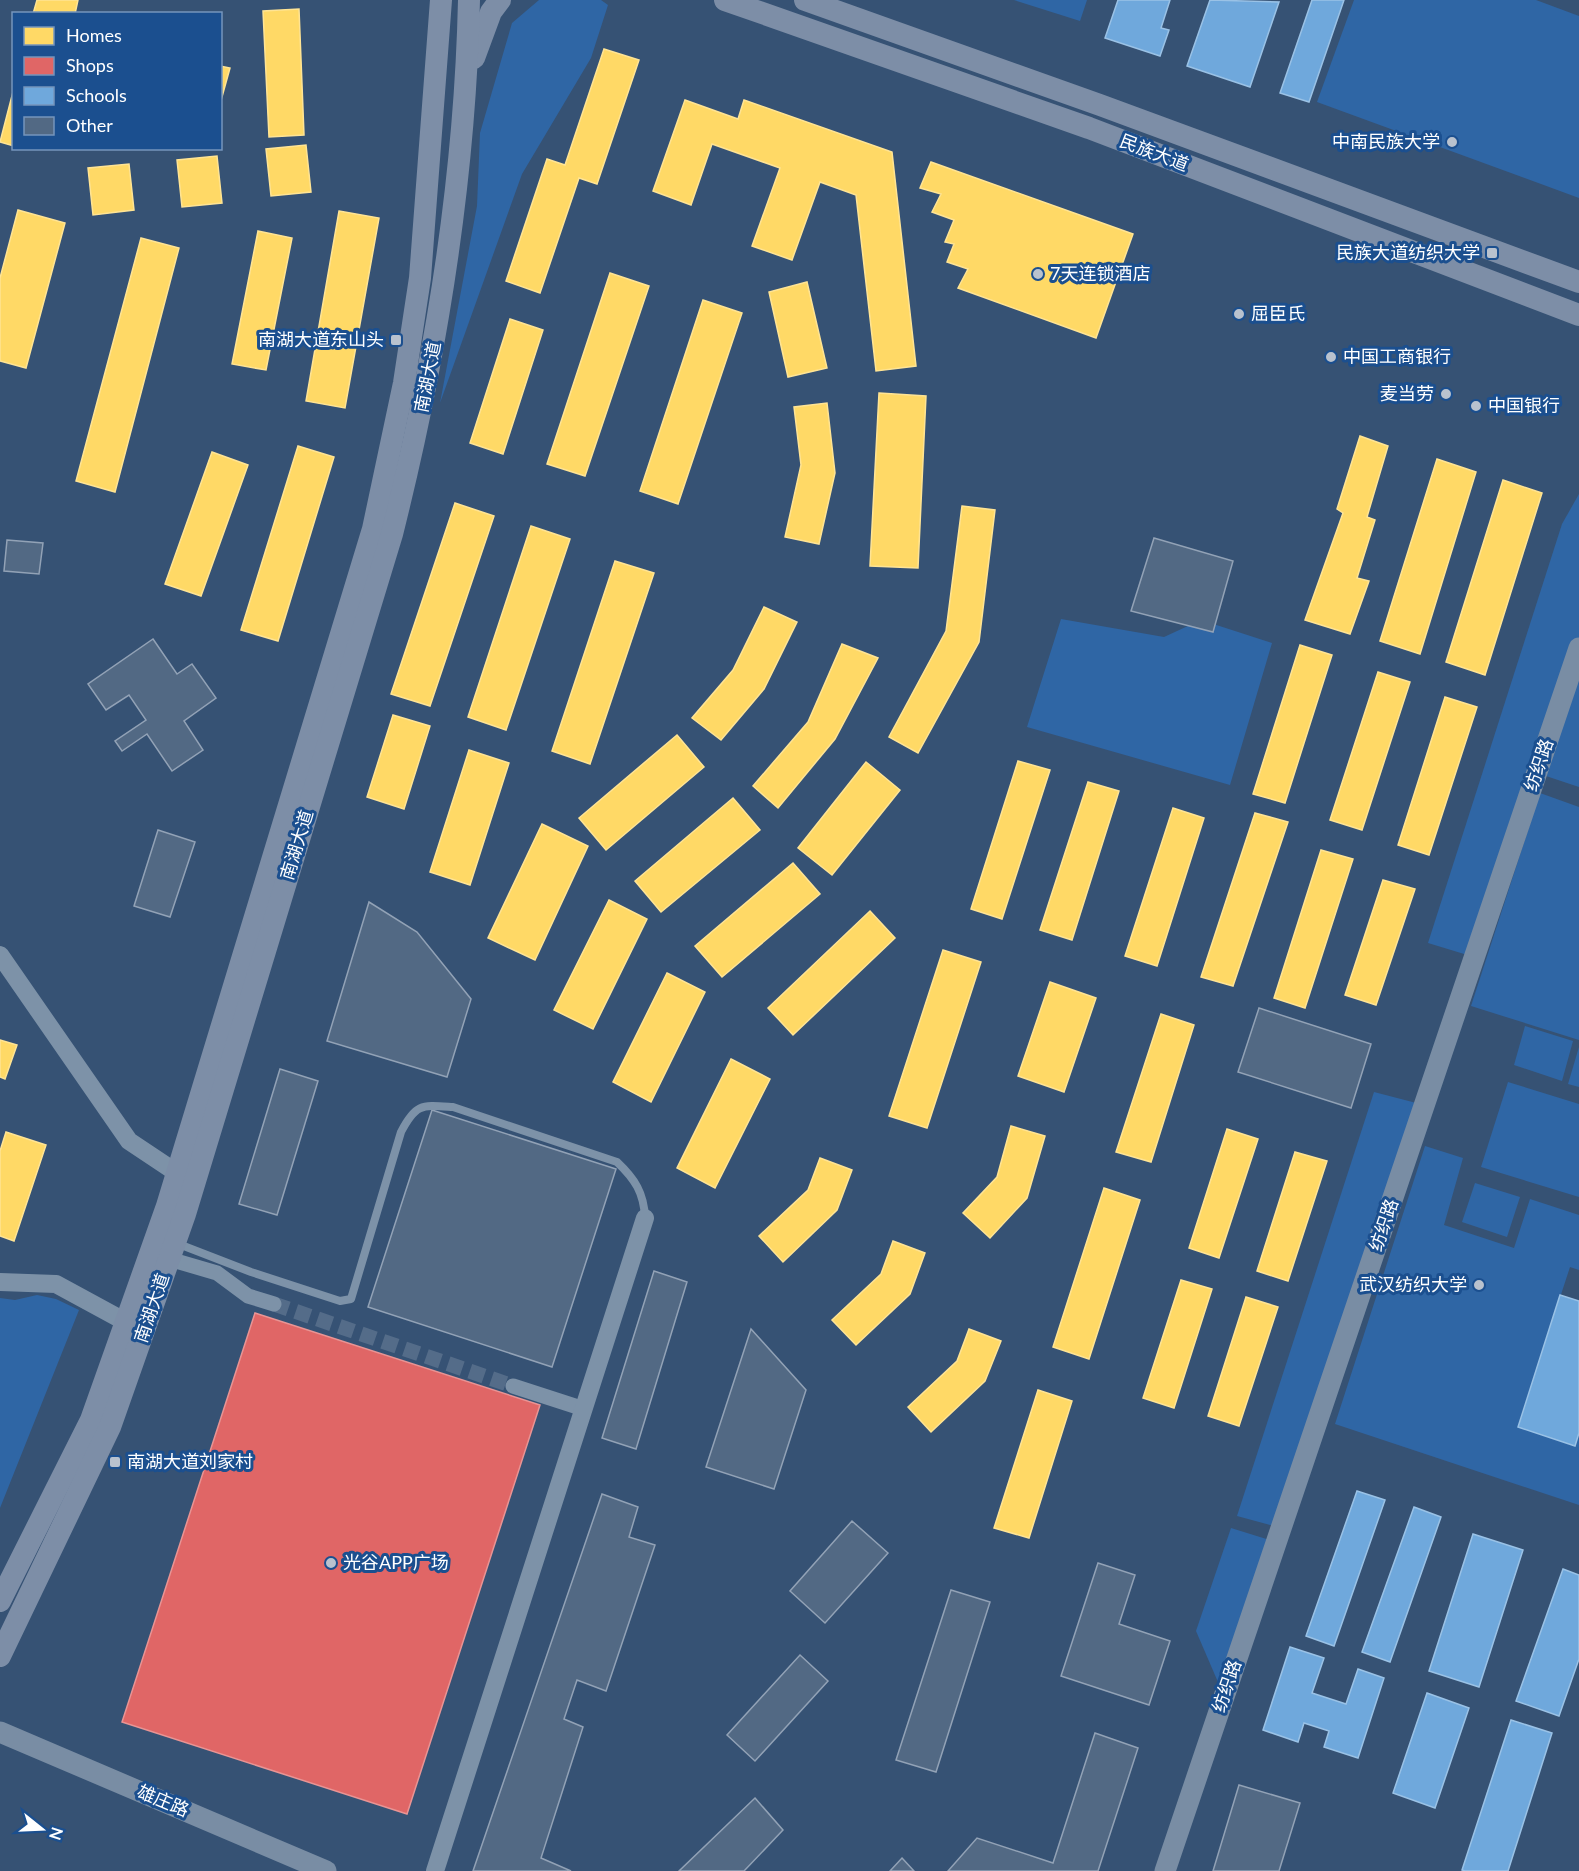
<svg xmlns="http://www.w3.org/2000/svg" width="1579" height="1871" font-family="Lato,'Noto Sans SC',sans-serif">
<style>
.green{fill:#2f66a5}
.homes{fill:#ffd966;stroke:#ffe494;stroke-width:1.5}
.shops{fill:#e06666;stroke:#e99494;stroke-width:1.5}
.schools{fill:#6fa8dc;stroke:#9ac2e6;stroke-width:1.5}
.building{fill:#526984;stroke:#92a2b6;stroke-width:1.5}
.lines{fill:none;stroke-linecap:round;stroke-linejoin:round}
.minor-tunnel{stroke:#546c89;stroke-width:15;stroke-dasharray:15 8;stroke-linecap:butt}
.service{stroke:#7d92a8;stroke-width:8}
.minor{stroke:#7d92a8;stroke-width:15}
.tertiary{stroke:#7d92a8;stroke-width:18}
.secondary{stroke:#798da4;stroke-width:21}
.primary{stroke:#7d8ea7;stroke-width:22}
.poi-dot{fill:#b9c2ce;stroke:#1b4f8f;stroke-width:2}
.labels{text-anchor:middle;stroke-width:6;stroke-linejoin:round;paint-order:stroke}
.poi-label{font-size:18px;fill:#fff;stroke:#1b4f8f;text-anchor:start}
.street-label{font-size:18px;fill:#fff;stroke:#1b4f8f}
</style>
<rect width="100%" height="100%" fill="#365274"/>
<g class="green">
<path d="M 539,0 L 601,0 L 608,5 L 591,58 L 522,174 L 440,403 L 477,206 L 480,133 L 512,23 Z"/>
<path d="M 1014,0 L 1087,0 L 1080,21 Z"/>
<path d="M 1354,0 L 1536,0 L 1579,16 L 1579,198 L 1317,102 Z"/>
<path d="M 1579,494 L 1579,648 L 1474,957 L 1428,943 L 1562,524 Z"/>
<path d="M 1061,619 L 1164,637 L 1201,620 L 1272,643 L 1230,785 L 1027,727 Z"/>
<path d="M 1579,676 L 1579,787 L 1546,776 Z"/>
<path d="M 1540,793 L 1579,807 L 1579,1040 L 1471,1006 Z"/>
<path d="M 1525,1026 L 1573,1041 L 1562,1081 L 1514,1065 Z"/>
<path d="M 1579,1047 L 1579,1087 L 1568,1084 Z"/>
<path d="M 1508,1082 L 1579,1104 L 1579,1197 L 1481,1167 Z"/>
<path d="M 1374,1092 L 1424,1105 L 1281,1528 L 1237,1516 Z"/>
<path d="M 1425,1146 L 1463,1158 L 1444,1225 L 1514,1248 L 1530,1199 L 1579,1215 L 1579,1270 L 1570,1267 L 1518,1426 L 1574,1446 L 1579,1433 L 1579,1505 L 1335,1424 Z"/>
<path d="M 1475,1183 L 1520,1197 L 1507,1237 L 1462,1222 Z"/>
<path d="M 37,1295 L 56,1299 L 79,1310 L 0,1508 L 0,1298 L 15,1300 Z"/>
<path d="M 1231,1528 L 1276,1542 L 1224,1696 L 1196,1631 Z"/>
</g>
<g class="homes">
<path d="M 37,0 L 78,0 L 75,14 L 33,14 Z"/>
<path d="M 299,9 L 304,135 L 269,137 L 263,11 Z"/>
<path d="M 604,49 L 639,60 L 597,184 L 579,178 L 540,293 L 506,281 L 547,159 L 565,165 Z"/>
<path d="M 220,66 L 230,68 L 220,104 Z"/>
<path d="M 14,88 L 14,146 L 0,142 Z"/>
<path d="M 685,100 L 738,119 L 744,100 L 892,152 L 916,366 L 876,371 L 856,195 L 820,182 L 792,260 L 752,246 L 780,168 L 712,144 L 691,205 L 653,191 Z"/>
<path d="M 306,145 L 311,192 L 271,196 L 266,149 Z"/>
<path d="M 217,156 L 222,203 L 182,207 L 177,160 Z"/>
<path d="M 931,162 L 1133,234 L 1096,338 L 958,288 L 968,269 L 947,262 L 954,244 L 945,242 L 954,220 L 932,212 L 941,194 L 920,188 Z"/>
<path d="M 129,164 L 134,210 L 93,215 L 88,168 Z"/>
<path d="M 18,210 L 65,223 L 26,368 L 0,361 L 0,278 Z"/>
<path d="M 339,211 L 379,218 L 345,408 L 306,401 Z"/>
<path d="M 258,231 L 292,238 L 266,370 L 232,364 Z"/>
<path d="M 141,238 L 179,248 L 115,492 L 76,481 Z"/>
<path d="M 610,273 L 649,286 L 585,476 L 547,464 Z"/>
<path d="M 807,282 L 827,368 L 788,377 L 769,292 Z"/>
<path d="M 703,300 L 742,313 L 678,504 L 640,491 Z"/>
<path d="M 510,319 L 543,330 L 503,454 L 470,443 Z"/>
<path d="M 879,393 L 926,396 L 918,568 L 870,566 Z"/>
<path d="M 827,403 L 835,473 L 819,544 L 785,537 L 801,465 L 794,407 Z"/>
<path d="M 1360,436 L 1388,446 L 1367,517 L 1375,520 L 1357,578 L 1369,581 L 1350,634 L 1305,620 L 1343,513 L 1337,509 Z"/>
<path d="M 298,446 L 334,457 L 278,641 L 241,630 Z"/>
<path d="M 212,452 L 248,465 L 201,596 L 165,584 Z"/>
<path d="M 1437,459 L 1476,472 L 1420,654 L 1380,641 Z"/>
<path d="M 1503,480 L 1542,493 L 1485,675 L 1446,662 Z"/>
<path d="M 455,503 L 494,516 L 430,706 L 391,694 Z"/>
<path d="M 962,506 L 995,510 L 979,642 L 918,753 L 889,737 L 946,631 Z"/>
<path d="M 531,526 L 570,539 L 506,730 L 468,717 Z"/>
<path d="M 615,561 L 654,573 L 590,764 L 552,751 Z"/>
<path d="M 764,607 L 797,622 L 764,689 L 721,740 L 692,718 L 733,670 Z"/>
<path d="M 842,644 L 878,658 L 835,739 L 778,808 L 753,786 L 808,722 Z"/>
<path d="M 1300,645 L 1332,655 L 1285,803 L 1253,794 Z"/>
<path d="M 1378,672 L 1410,682 L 1362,830 L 1330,820 Z"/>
<path d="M 1445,697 L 1477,707 L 1429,855 L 1398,845 Z"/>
<path d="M 393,715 L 430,726 L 404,809 L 367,797 Z"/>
<path d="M 677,735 L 704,767 L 606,850 L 579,818 Z"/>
<path d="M 469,750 L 509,763 L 470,885 L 430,872 Z"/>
<path d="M 1018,761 L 1050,770 L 1002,919 L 971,909 Z"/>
<path d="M 866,762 L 900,790 L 832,875 L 798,848 Z"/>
<path d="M 1088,782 L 1119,791 L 1072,940 L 1040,930 Z"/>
<path d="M 733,798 L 760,830 L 661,912 L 635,881 Z"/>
<path d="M 1173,808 L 1204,818 L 1157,966 L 1125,956 Z"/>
<path d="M 1255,813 L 1288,822 L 1233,986 L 1201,977 Z"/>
<path d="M 542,824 L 588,846 L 535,960 L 488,938 Z"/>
<path d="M 1321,850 L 1353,859 L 1305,1008 L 1274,998 Z"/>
<path d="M 793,863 L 820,894 L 722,977 L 695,946 Z"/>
<path d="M 1383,880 L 1415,889 L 1376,1005 L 1345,995 Z"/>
<path d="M 609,900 L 647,919 L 593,1029 L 554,1010 Z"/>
<path d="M 870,911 L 895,938 L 793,1035 L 768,1008 Z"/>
<path d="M 943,950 L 981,962 L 927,1128 L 889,1116 Z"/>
<path d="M 667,973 L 705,992 L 651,1102 L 613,1082 Z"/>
<path d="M 1050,982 L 1096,998 L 1064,1092 L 1018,1076 Z"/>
<path d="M 1161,1014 L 1194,1025 L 1151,1162 L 1116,1152 Z"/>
<path d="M 0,1040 L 17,1045 L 5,1079 L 0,1077 Z"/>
<path d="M 731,1059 L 770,1079 L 715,1188 L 677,1168 Z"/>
<path d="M 1011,1126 L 1045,1136 L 1027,1198 L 990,1238 L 963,1213 L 997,1177 Z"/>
<path d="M 1227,1129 L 1258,1139 L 1219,1258 L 1189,1248 Z"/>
<path d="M 6,1132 L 46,1145 L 14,1241 L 0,1236 L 0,1151 Z"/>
<path d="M 1295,1152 L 1327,1161 L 1288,1281 L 1257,1271 Z"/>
<path d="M 820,1158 L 852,1170 L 837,1210 L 783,1262 L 759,1236 L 808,1190 Z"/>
<path d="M 1104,1188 L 1140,1200 L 1089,1359 L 1053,1347 Z"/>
<path d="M 893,1241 L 925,1253 L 910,1294 L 856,1345 L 832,1320 L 881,1274 Z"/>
<path d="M 1181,1280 L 1212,1289 L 1174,1408 L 1143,1398 Z"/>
<path d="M 1246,1297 L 1278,1307 L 1239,1426 L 1208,1416 Z"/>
<path d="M 969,1329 L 1001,1341 L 985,1381 L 931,1432 L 908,1407 L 957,1361 Z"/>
<path d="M 1038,1390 L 1072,1401 L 1029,1538 L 994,1528 Z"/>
</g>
<path class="shops" d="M 255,1313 L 540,1405 L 407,1814 L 122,1722 Z"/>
<g class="schools">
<path d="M 1118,0 L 1170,0 L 1161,28 L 1169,30 L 1160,56 L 1105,38 Z"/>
<path d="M 1210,0 L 1279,2 L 1250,87 L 1187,66 Z"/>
<path d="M 1312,0 L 1344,0 L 1309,102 L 1280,93 Z"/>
<path d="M 1560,1295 L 1579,1301 L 1579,1433 L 1575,1446 L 1518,1427 Z"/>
<path d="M 1357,1491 L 1385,1500 L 1334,1646 L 1306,1636 Z"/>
<path d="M 1414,1507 L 1441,1517 L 1390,1662 L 1362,1652 Z"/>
<path d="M 1473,1534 L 1523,1550 L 1479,1687 L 1429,1671 Z"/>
<path d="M 1563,1569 L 1579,1575 L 1579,1659 L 1559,1716 L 1516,1701 Z"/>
<path d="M 1290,1647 L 1324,1658 L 1312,1693 L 1346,1704 L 1358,1669 L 1384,1678 L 1358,1758 L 1324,1747 L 1329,1731 L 1304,1723 L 1298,1742 L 1263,1730 Z"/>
<path d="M 1427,1693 L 1469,1708 L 1435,1808 L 1393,1793 Z"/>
<path d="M 1511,1720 L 1552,1733 L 1508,1871 L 1465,1871 L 1462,1870 Z"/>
</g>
<g class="building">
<path d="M 1154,538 L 1233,561 L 1213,632 L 1131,611 Z"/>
<path d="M 7,540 L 43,543 L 39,574 L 4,571 Z"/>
<path d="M 153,639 L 177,674 L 192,664 L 216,698 L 184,721 L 203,750 L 172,771 L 147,734 L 122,751 L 115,741 L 146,720 L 129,695 L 106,710 L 88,684 Z"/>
<path d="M 158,830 L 195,842 L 170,917 L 134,906 Z"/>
<path d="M 369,902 L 417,932 L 471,999 L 447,1077 L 327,1041 Z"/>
<path d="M 1259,1008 L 1371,1044 L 1351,1108 L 1238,1072 Z"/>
<path d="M 280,1069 L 318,1081 L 277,1215 L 239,1204 Z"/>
<path d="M 432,1110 L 616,1169 L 552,1367 L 368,1307 Z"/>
<path d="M 654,1271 L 687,1282 L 636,1449 L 602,1438 Z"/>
<path d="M 751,1329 L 806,1390 L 774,1489 L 706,1467 Z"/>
<path d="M 602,1494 L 638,1507 L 629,1537 L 655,1545 L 606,1691 L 577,1680 L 564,1719 L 583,1727 L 541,1858 L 571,1871 L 473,1871 Z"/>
<path d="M 852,1521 L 888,1553 L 825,1623 L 790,1591 Z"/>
<path d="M 1098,1563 L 1135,1575 L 1119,1624 L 1170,1641 L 1149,1705 L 1061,1676 Z"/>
<path d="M 951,1590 L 990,1602 L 936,1772 L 896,1760 Z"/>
<path d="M 800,1655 L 828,1681 L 755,1761 L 727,1735 Z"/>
<path d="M 1095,1733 L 1138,1748 L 1098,1871 L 948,1871 L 977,1838 L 1053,1863 Z"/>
<path d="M 1239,1785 L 1300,1803 L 1279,1871 L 1213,1871 Z"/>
<path d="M 755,1798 L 783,1830 L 744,1871 L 679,1871 Z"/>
<path d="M 902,1858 L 914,1871 L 890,1871 Z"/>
</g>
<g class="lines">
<path class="minor-tunnel" d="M 274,1304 L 513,1386"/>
<path class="service" d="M 176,1243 L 251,1272 L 340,1301 L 351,1299 L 401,1132 C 416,1103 422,1105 453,1107 L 617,1162 C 635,1179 644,1193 645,1218"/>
<g class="minor">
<path d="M 169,1259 L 217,1273 L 248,1296 L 274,1304"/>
<path d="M 513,1386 L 584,1409"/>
</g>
<g class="tertiary">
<path d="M 0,955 L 129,1141 L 177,1173 L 188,1176"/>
<path d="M 0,1282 L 56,1284 L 137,1328"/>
<path d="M 435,1871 L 645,1218"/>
</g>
<g class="secondary">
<path d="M 0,1732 L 326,1871"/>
<path d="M 1165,1871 L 1579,648"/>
</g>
<g class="primary">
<path d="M 725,0 L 1089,128 L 1579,315"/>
<path d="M 805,0 L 1100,105 L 1579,282"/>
<path d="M 474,58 L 491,12 L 500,0"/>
<path d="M 0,1601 L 91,1420 L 167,1206 L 373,529 L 404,383 L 420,278 L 441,0"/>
<path d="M 0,1656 L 110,1427 L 185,1214 L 392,534 C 436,359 465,181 469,0"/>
</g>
</g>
<g class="poi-dot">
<circle cx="1452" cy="142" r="6"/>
<rect x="1486" y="247" width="12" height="12" rx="3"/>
<circle cx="1038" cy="274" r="6"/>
<circle cx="1239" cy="314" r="6"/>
<rect x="390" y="334" width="12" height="12" rx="3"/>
<circle cx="1331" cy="357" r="6"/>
<circle cx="1446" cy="394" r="6"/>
<circle cx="1476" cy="406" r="6"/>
<circle cx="1479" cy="1285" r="6"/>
<rect x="109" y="1456" width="12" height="12" rx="3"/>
<circle cx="331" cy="1563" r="6"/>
</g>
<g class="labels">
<g class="poi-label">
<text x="1440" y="148" text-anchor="end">中南民族大学</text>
<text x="1480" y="259" text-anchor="end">民族大道纺织大学</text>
<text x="1050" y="280">7天连锁酒店</text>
<text x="1251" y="320">屈臣氏</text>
<text x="384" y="346" text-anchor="end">南湖大道东山头</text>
<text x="1343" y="363">中国工商银行</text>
<text x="1434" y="400" text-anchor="end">麦当劳</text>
<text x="1488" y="412">中国银行</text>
<text x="1467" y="1291" text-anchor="end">武汉纺织大学</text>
<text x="127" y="1468">南湖大道刘家村</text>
<text x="343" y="1569">光谷APP广场</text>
</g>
<g class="street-label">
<text transform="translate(1154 153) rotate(21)" y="6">民族大道</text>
<text transform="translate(428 377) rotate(-79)" y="6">南湖大道</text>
<text transform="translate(1539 765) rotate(-71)" y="6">纺织路</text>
<text transform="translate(297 845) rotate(-73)" y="6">南湖大道</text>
<text transform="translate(1384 1225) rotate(-71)" y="6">纺织路</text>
<text transform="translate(152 1308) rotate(-71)" y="6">南湖大道</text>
<text transform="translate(1227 1686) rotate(-71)" y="6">纺织路</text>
<text transform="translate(163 1801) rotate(23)" y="6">雄庄路</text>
</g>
</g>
<rect x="12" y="12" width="210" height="138" fill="#1b4f8f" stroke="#7695bc" stroke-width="1.5"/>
<rect x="24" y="27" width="30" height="18" fill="#ffd966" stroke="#7695bc" stroke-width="1.5"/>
<text x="66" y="42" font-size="18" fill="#ffffff">Homes</text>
<rect x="24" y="57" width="30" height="18" fill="#e06666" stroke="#7695bc" stroke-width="1.5"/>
<text x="66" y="72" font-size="18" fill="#ffffff">Shops</text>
<rect x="24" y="87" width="30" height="18" fill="#6fa8dc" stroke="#7695bc" stroke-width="1.5"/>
<text x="66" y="102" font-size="18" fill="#ffffff">Schools</text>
<rect x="24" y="117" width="30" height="18" fill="#526984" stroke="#7695bc" stroke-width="1.5"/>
<text x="66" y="132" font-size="18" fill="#ffffff">Other</text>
<g transform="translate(42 1829) rotate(108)" stroke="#1b4f8f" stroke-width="4.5" paint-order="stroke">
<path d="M0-4.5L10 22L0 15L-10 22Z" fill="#ffffff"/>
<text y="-9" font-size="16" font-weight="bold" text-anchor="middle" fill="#ffffff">N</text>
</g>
</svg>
